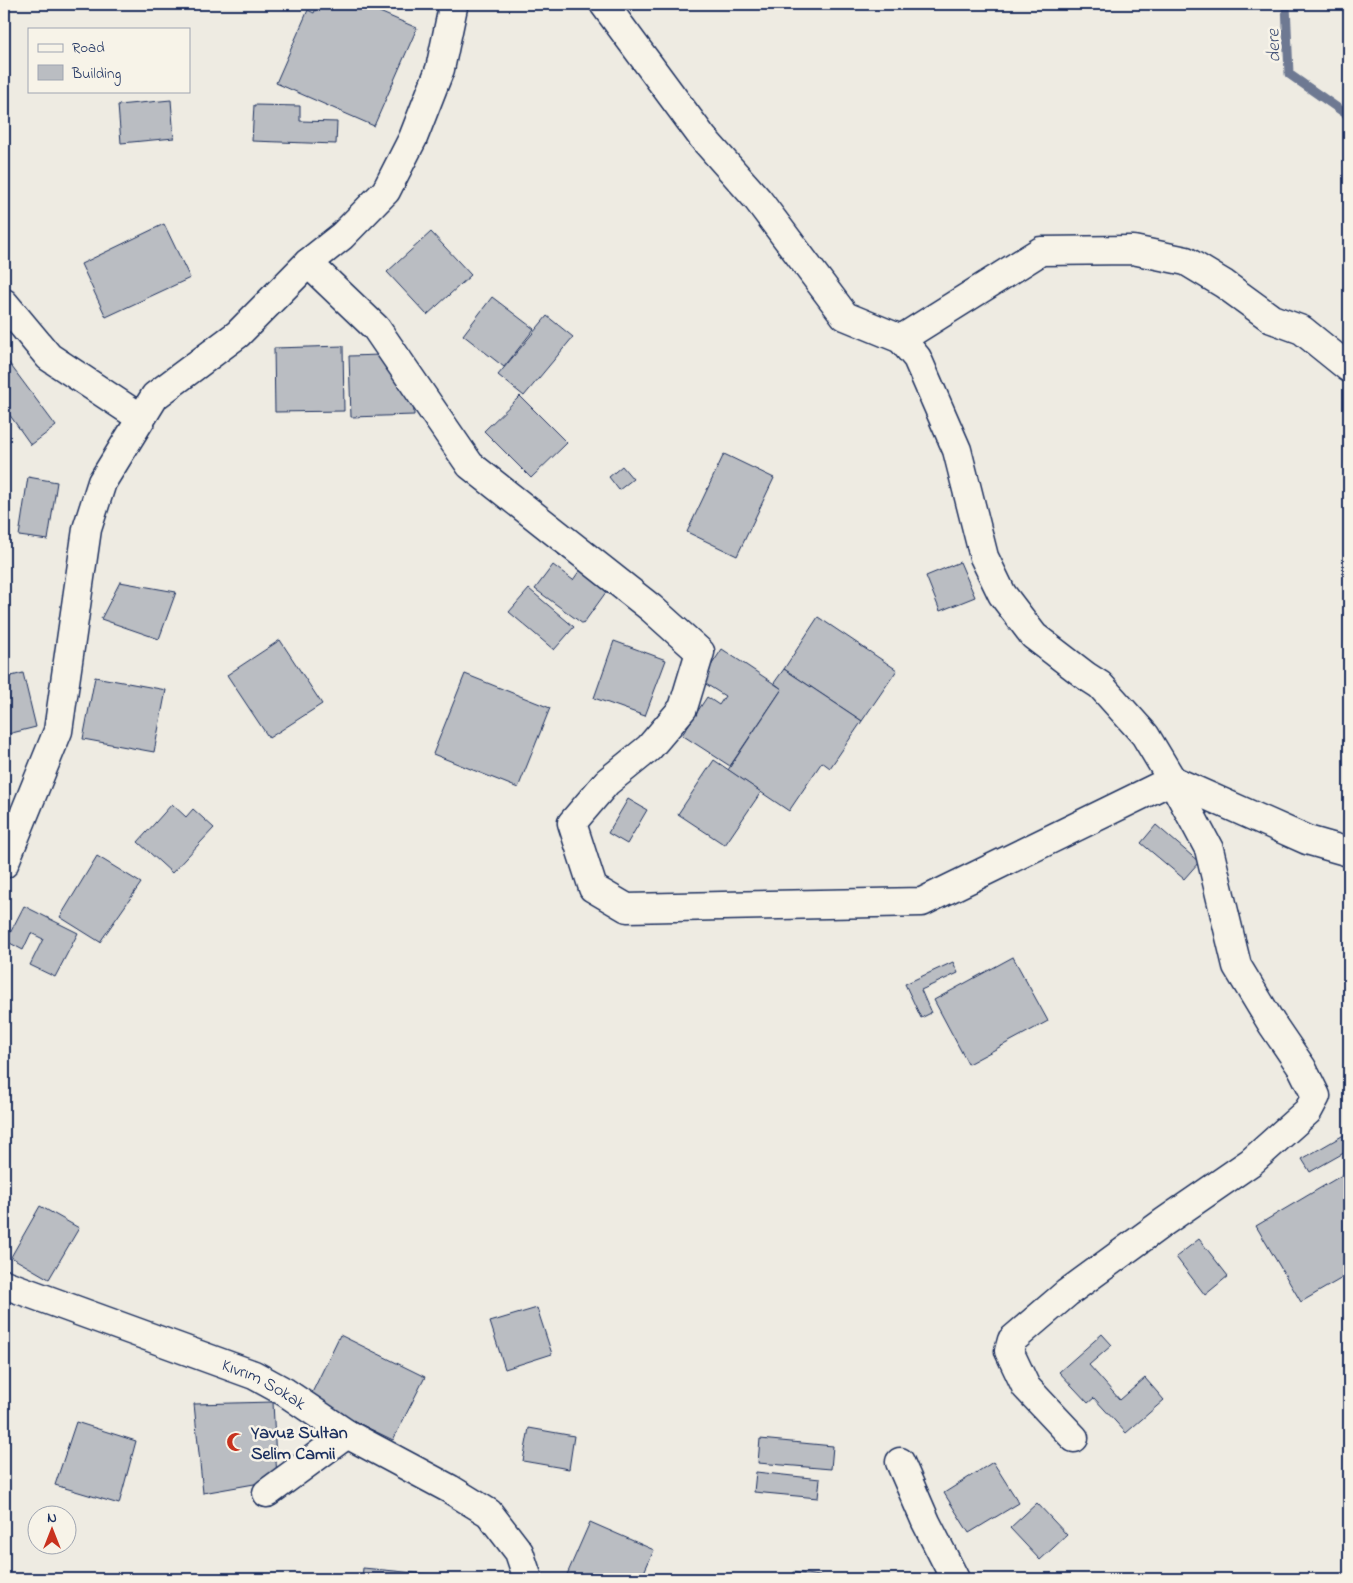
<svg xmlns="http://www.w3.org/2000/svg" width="1353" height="1583" font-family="'Indie Flower',sans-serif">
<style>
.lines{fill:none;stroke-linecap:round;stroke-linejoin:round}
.stream{stroke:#6e7992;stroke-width:9}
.building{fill:#babdc2;stroke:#1b2f5e}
.street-casing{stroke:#1b2f5e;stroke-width:31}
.street{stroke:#f7f3e8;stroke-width:28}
.labels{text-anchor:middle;stroke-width:5;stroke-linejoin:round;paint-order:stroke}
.street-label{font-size:18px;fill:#1b2f5e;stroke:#f7f3e8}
.poi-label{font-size:18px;font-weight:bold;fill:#1b2f5e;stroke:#f7f3e8;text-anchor:start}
.water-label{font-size:19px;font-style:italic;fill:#455478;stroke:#f7f3e8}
</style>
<rect width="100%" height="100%" fill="#eeebe2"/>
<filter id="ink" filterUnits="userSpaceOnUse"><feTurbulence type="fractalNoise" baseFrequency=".02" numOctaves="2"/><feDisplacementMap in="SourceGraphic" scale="10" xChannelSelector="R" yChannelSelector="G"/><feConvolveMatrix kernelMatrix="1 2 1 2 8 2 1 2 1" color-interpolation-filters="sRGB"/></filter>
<g filter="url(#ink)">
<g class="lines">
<path class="stream" d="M 1286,4 L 1289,74 L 1349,116"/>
</g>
<g class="building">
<path d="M 318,4 L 361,4 L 417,28 L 374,126 L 276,83 L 308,10 L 314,13 Z"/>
<path d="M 171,100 L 174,138 L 121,143 L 118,105 Z"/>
<path d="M 254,105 L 300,106 L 300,121 L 337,122 L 336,144 L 252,141 Z"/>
<path d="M 164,224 L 190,278 L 106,317 L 81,264 Z"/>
<path d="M 431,232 L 471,275 L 427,315 L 387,272 Z"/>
<path d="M 492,297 L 534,329 L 504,367 L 463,335 Z"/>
<path d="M 547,316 L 573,337 L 524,396 L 498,375 Z"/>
<path d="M 343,346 L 344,411 L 275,412 L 274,348 Z"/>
<path d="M 412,354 L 414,415 L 351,417 L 349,356 Z"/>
<path d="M 6,359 L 56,426 L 31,445 L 4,407 L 4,360 Z"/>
<path d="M 520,396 L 567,443 L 531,478 L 484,431 Z"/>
<path d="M 724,454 L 774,478 L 737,556 L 687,532 Z"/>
<path d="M 622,466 L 633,479 L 619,490 L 609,477 Z"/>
<path d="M 28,477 L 57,482 L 48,540 L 19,536 Z"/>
<path d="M 565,545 L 614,581 L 583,624 L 535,589 L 553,565 L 573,580 L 580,570 L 558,554 Z"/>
<path d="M 960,562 L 975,597 L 940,611 L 926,576 Z"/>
<path d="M 120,582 L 176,592 L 159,639 L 101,619 Z"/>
<path d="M 529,589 L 574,627 L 554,650 L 509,612 Z"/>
<path d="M 818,617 L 897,670 L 862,721 L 784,669 Z"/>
<path d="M 280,640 L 322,704 L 269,738 L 227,675 Z"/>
<path d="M 614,641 L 666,660 L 645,716 L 594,698 Z"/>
<path d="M 722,649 L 782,689 L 730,766 L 682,735 L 707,697 L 719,705 L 725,696 L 701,681 Z"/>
<path d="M 784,669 L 862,721 L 830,768 L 822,762 L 789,811 L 728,770 L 782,689 L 774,683 Z"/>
<path d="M 23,673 L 36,727 L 4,735 L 4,678 Z"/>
<path d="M 465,674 L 550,708 L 518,788 L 433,754 Z"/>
<path d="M 95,677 L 166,690 L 154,752 L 83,739 Z"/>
<path d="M 714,760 L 761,792 L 725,845 L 678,814 Z"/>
<path d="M 628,799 L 647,810 L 627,844 L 608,833 Z"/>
<path d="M 172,804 L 186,817 L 193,809 L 214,828 L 172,873 L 138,842 Z"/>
<path d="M 1156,825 L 1199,862 L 1184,879 L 1141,843 Z"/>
<path d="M 97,856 L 141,883 L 100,942 L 60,917 Z"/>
<path d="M 24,906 L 78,933 L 55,977 L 30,965 L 43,939 L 31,933 L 23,950 L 6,941 Z"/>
<path d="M 1013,957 L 1048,1021 L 968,1064 L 934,1000 Z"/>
<path d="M 953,962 L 958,973 L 921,990 L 931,1013 L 921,1018 L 905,984 Z"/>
<path d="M 1349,1132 L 1349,1150 L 1310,1172 L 1302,1159 Z"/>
<path d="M 1349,1171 L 1349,1274 L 1301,1302 L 1256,1226 Z"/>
<path d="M 40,1206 L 79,1228 L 49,1279 L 11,1257 Z"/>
<path d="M 1199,1239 L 1228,1276 L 1205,1295 L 1176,1257 Z"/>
<path d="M 537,1308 L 552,1354 L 505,1369 L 490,1322 Z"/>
<path d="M 1102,1334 L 1112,1345 L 1089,1365 L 1120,1400 L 1145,1378 L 1164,1400 L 1126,1433 L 1094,1398 L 1088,1403 L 1059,1372 Z"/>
<path d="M 340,1335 L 425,1377 L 393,1440 L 309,1399 Z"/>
<path d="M 273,1402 L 277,1480 L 203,1493 L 194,1404 Z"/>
<path d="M 76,1422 L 136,1441 L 119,1504 L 55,1485 Z"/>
<path d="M 529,1428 L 574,1436 L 569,1469 L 523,1461 Z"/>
<path d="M 760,1439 L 833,1446 L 831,1469 L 758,1463 Z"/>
<path d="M 993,1462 L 1019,1503 L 969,1533 L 944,1493 Z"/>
<path d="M 756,1472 L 820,1479 L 818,1498 L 754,1492 Z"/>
<path d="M 1037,1503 L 1067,1535 L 1040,1560 L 1010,1528 Z"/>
<path d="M 590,1522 L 654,1550 L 641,1579 L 565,1579 Z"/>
<path d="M 363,1568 L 479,1579 L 362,1579 Z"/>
<path d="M 793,1572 L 839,1579 L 792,1579 Z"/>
</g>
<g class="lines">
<g class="street-casing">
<g id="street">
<path d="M 604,4 L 703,138 L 758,200 L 845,316 L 901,339 L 917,358 L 957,450 L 984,557 L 1002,594 L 1034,636 L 1086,676 L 1100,685 L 1145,735 L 1172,780 L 1209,849 L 1237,966 L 1272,1024 L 1302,1068 L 1316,1096 L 1308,1111 L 1251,1162 L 1164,1222 L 1067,1293 L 1012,1340 L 1009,1351 L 1026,1387 L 1074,1438"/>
<path d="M 308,263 L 376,328 L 470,465 L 651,608 L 700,652 L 683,708 L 649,748 L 607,782 L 572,823 L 593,888 L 627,908 L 922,902 L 1172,780 L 1307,840 L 1349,852"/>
<path d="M 4,303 L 49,357 L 141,418"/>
<path d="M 901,339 L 1041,251 L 1133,250 L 1186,261 L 1224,284 L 1272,319 L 1302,330 L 1349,368"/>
<path d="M 4,864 L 58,731 L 87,529 L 102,482 L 155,396 L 238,334 L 308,263 L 342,236 L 386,191 L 413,138 L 440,69 L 453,7 L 451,4"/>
<path id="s1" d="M 4,1284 L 254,1375 L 285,1392 L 347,1434 L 450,1489 L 489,1513 L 519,1552 L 528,1579"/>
<path d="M 900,1462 L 926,1522 L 955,1579"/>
<path d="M 267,1493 L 347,1434"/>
</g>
</g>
<use href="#street" class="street"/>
</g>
</g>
<defs>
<g id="mosque-bare" transform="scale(1.5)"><path d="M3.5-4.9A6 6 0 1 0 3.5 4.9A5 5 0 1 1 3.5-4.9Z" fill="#c8321e" stroke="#f7f3e8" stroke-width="2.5" paint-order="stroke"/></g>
</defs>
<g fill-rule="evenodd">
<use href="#mosque-bare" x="236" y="1442"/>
</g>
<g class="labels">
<g class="street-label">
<text dy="6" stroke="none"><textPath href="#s1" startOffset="279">Kıvrım Sokak</textPath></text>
</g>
<g class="poi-label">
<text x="251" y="1438">Yavuz Sultan<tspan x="251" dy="21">Selim Camii</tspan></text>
</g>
<g class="water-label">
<text transform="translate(1272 46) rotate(-92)" y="7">dere</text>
</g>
</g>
<rect width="1353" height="1583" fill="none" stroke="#f7f3e8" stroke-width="20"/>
<rect x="10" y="10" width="1333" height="1563" fill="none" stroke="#1b2f5e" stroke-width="2" filter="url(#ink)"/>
<rect x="28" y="28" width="162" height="65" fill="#f7f3e8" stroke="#9fa5b1"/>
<rect x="38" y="44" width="25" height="8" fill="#f7f3e8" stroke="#9fa5b1"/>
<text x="72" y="52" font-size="15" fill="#1b2f5e">Road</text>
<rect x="38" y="65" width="25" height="15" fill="#babdc2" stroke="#9fa5b1"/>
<text x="72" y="78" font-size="15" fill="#1b2f5e">Building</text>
<g transform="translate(52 1530)"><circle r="24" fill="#f7f3e8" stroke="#9fa5b1"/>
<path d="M0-4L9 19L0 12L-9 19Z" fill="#c8321e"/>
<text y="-8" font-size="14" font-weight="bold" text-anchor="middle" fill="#1b2f5e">N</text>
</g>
</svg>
